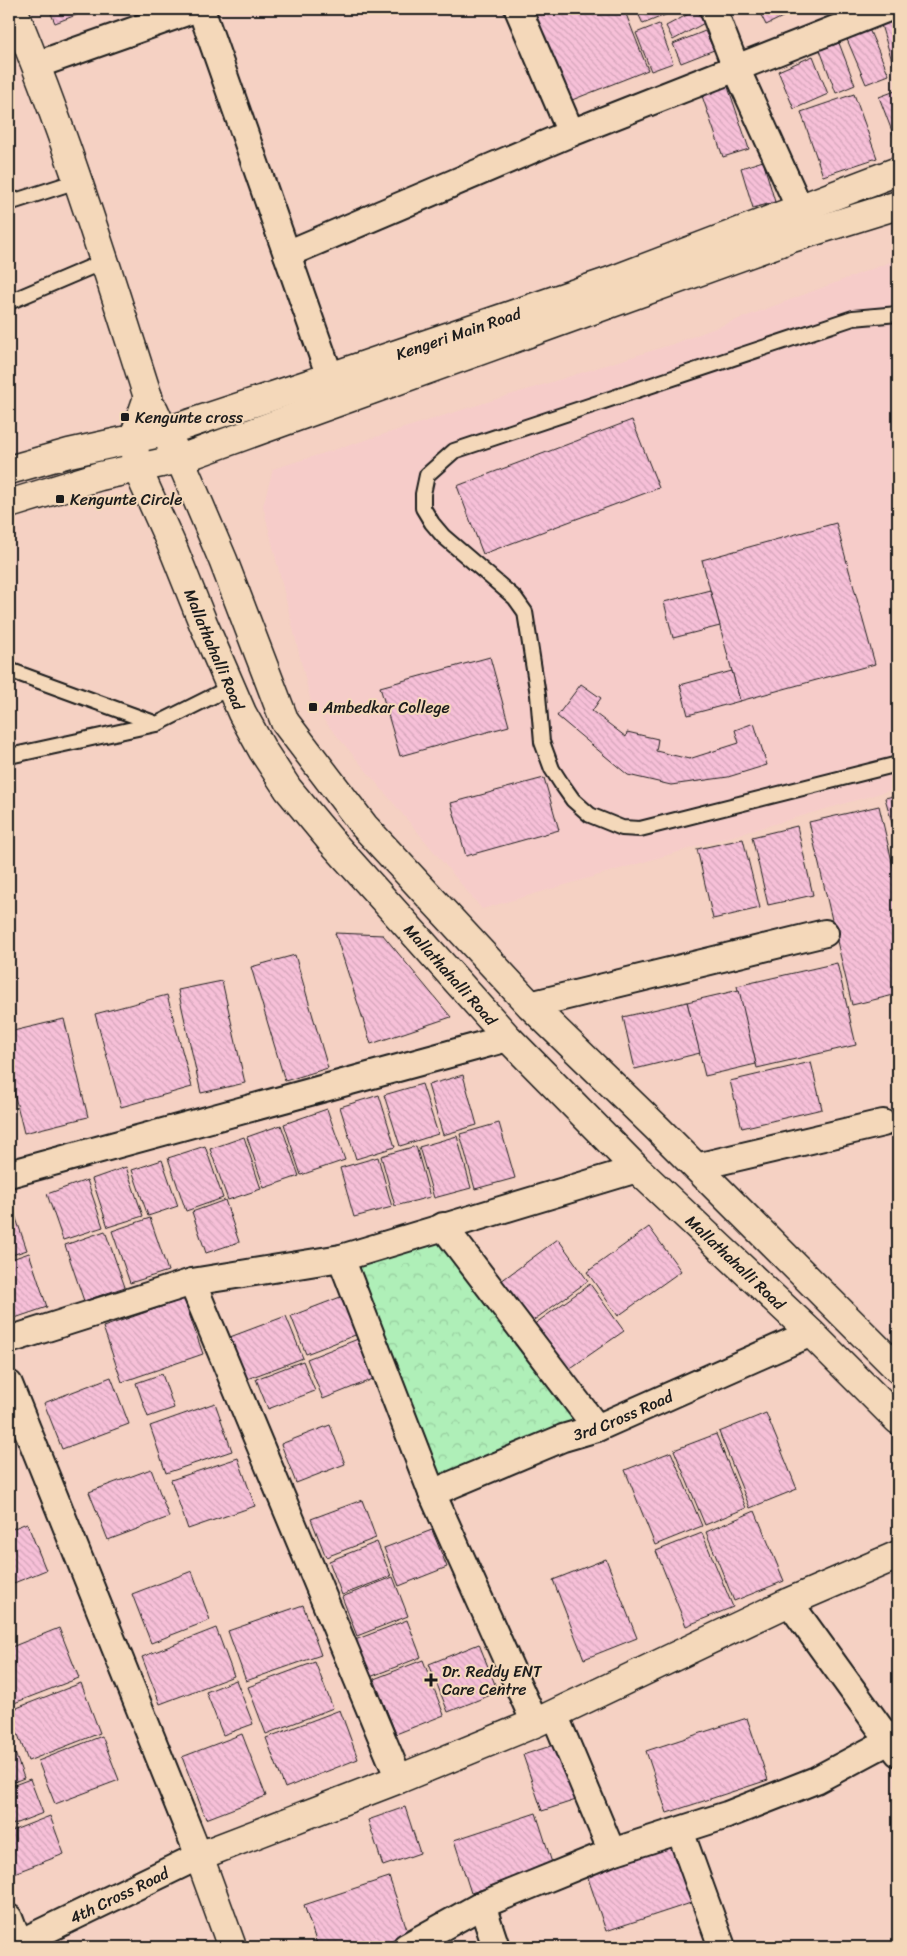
<svg xmlns="http://www.w3.org/2000/svg" width="907" height="1956" font-family="Sriracha,sans-serif">
<style>
.built{fill:#f6ccc9}
.forest{fill:url(#forest-crowns);stroke:#66866a}
.building{fill:url(#building-back-hatch);stroke:#1c1c1c}
.lines{fill:none;stroke-linecap:round;stroke-linejoin:round}
.service-casing{stroke:#1c1c1c;stroke-width:18}
.minor-casing{stroke:#1c1c1c;stroke-width:30}
.tertiary-casing{stroke:#1c1c1c;stroke-width:31}
.secondary-casing{stroke:#1c1c1c;stroke-width:31}
.primary-casing{stroke:#1c1c1c;stroke-width:31}
.service{stroke:#f4d8ba;stroke-width:14}
.minor{stroke:#f4d8ba;stroke-width:26}
.tertiary{stroke:#f4d8ba;stroke-width:28}
.secondary{stroke:#f4d8ba;stroke-width:28}
.primary{stroke:#f4d8ba;stroke-width:28}
.poi-dot{fill:#1c1c1c;stroke:#f4d8ba;stroke-width:2}
.labels{text-anchor:middle;stroke-width:4;stroke-linejoin:round;paint-order:stroke}
.street-label{font-size:16px;fill:#1c1c1c;stroke:#f4d8ba}
.poi-label{font-size:16px;fill:#1c1c1c;stroke:#f4d8ba;text-anchor:start}
</style>
<defs>
<pattern id="forest-crowns" width="20" height="18" patternUnits="userSpaceOnUse" patternTransform="scale(1.25)"><rect width="20" height="18" fill="#afefb8"/><path d="M2 6a3 3 0 1 1 6 0M12 15a3 3 0 1 1 6 0" fill="none" stroke="#96cc9e"/></pattern>
<pattern id="building-back-hatch" width="6" height="6" patternUnits="userSpaceOnUse" patternTransform="scale(1.25)"><rect width="6" height="6" fill="#f7c0d8"/><path d="M-1 5l2 2M0 0l6 6M5-1l2 2" fill="none" stroke="#d3a4b9"/></pattern>
</defs>
<rect width="100%" height="100%" fill="#f5d1c3"/>
<filter id="ink" filterUnits="userSpaceOnUse"><feTurbulence type="fractalNoise" baseFrequency=".02" numOctaves="2"/><feDisplacementMap in="SourceGraphic" scale="10" xChannelSelector="R" yChannelSelector="G"/><feConvolveMatrix kernelMatrix="1 2 1 2 8 2 1 2 1" color-interpolation-filters="sRGB"/></filter>
<g filter="url(#ink)">
<path class="built" d="M 898,259 L 898,788 L 482,909 L 312,706 L 263,506 L 273,469 L 673,344 Z"/>
<path class="forest" d="M 427,1226 L 578,1420 L 438,1478 L 346,1245 Z"/>
<g class="building">
<path d="M 49,9 L 92,9 L 55,23 Z"/>
<path d="M 529,9 L 624,9 L 648,70 L 567,102 Z"/>
<path d="M 642,9 L 680,9 L 643,24 L 637,11 Z"/>
<path d="M 698,9 L 704,9 L 710,20 L 673,40 L 666,26 Z"/>
<path d="M 758,9 L 799,9 L 766,25 Z"/>
<path d="M 898,20 L 898,80 L 881,25 Z"/>
<path d="M 659,24 L 673,63 L 651,71 L 636,33 Z"/>
<path d="M 868,27 L 889,75 L 866,84 L 846,37 Z"/>
<path d="M 705,31 L 714,50 L 681,63 L 673,44 Z"/>
<path d="M 839,43 L 855,85 L 836,93 L 820,50 Z"/>
<path d="M 813,56 L 828,94 L 794,109 L 778,71 Z"/>
<path d="M 726,81 L 749,149 L 723,157 L 700,90 Z"/>
<path d="M 898,90 L 898,147 L 879,97 Z"/>
<path d="M 854,94 L 877,158 L 823,176 L 801,112 Z"/>
<path d="M 763,161 L 775,202 L 753,208 L 741,168 Z"/>
<path d="M 632,420 L 659,488 L 483,554 L 457,486 Z"/>
<path d="M 836,523 L 875,664 L 740,701 L 702,560 Z"/>
<path d="M 710,590 L 720,626 L 673,638 L 664,602 Z"/>
<path d="M 490,657 L 509,726 L 400,756 L 380,687 Z"/>
<path d="M 732,671 L 740,701 L 688,715 L 680,685 Z"/>
<path d="M 581,684 L 601,698 L 592,711 L 626,737 L 627,732 L 658,739 L 656,751 L 689,759 L 739,743 L 735,730 L 754,723 L 767,765 L 728,777 L 671,785 L 628,775 L 557,716 Z"/>
<path d="M 544,778 L 559,830 L 466,856 L 451,803 Z"/>
<path d="M 898,795 L 898,844 L 885,798 Z"/>
<path d="M 879,806 L 898,887 L 898,994 L 852,1005 L 809,822 Z"/>
<path d="M 797,826 L 813,895 L 768,905 L 752,837 Z"/>
<path d="M 743,839 L 760,908 L 713,919 L 697,849 Z"/>
<path d="M 335,933 L 383,935 L 451,1017 L 371,1044 Z"/>
<path d="M 295,955 L 328,1068 L 285,1081 L 251,967 Z"/>
<path d="M 837,963 L 856,1045 L 757,1068 L 737,986 Z"/>
<path d="M 222,981 L 245,1083 L 201,1093 L 178,990 Z"/>
<path d="M 739,990 L 756,1064 L 705,1076 L 687,1002 Z"/>
<path d="M 167,995 L 192,1087 L 121,1107 L 95,1014 Z"/>
<path d="M 687,1002 L 700,1053 L 635,1069 L 623,1017 Z"/>
<path d="M 64,1019 L 88,1117 L 24,1133 L 9,1072 L 9,1032 Z"/>
<path d="M 811,1062 L 822,1109 L 742,1128 L 730,1081 Z"/>
<path d="M 463,1075 L 477,1125 L 443,1135 L 428,1085 Z"/>
<path d="M 422,1084 L 438,1134 L 400,1146 L 384,1095 Z"/>
<path d="M 379,1095 L 395,1147 L 356,1159 L 340,1107 Z"/>
<path d="M 327,1109 L 345,1160 L 301,1175 L 284,1124 Z"/>
<path d="M 499,1123 L 515,1178 L 475,1189 L 460,1134 Z"/>
<path d="M 281,1125 L 299,1176 L 264,1188 L 247,1137 Z"/>
<path d="M 457,1136 L 471,1188 L 434,1198 L 419,1147 Z"/>
<path d="M 244,1137 L 261,1189 L 228,1200 L 210,1149 Z"/>
<path d="M 205,1146 L 223,1198 L 186,1211 L 168,1158 Z"/>
<path d="M 416,1146 L 430,1197 L 395,1206 L 381,1156 Z"/>
<path d="M 378,1157 L 392,1207 L 354,1217 L 340,1168 Z"/>
<path d="M 162,1160 L 178,1206 L 148,1216 L 132,1170 Z"/>
<path d="M 126,1167 L 143,1216 L 108,1227 L 92,1179 Z"/>
<path d="M 87,1180 L 103,1227 L 63,1240 L 47,1194 Z"/>
<path d="M 9,1198 L 27,1250 L 9,1256 Z"/>
<path d="M 225,1200 L 239,1242 L 206,1253 L 192,1212 Z"/>
<path d="M 150,1218 L 168,1271 L 130,1283 L 112,1231 Z"/>
<path d="M 649,1227 L 681,1271 L 618,1316 L 587,1272 Z"/>
<path d="M 105,1231 L 125,1287 L 84,1301 L 65,1245 Z"/>
<path d="M 558,1239 L 588,1281 L 527,1325 L 497,1284 Z"/>
<path d="M 29,1253 L 47,1307 L 9,1320 L 9,1260 Z"/>
<path d="M 590,1284 L 624,1331 L 562,1374 L 529,1328 Z"/>
<path d="M 343,1296 L 358,1334 L 306,1354 L 291,1316 Z"/>
<path d="M 184,1299 L 203,1354 L 122,1382 L 103,1327 Z"/>
<path d="M 286,1316 L 303,1358 L 247,1379 L 230,1337 Z"/>
<path d="M 358,1339 L 373,1379 L 323,1399 L 307,1359 Z"/>
<path d="M 303,1361 L 315,1391 L 268,1409 L 256,1379 Z"/>
<path d="M 162,1374 L 174,1408 L 148,1417 L 136,1383 Z"/>
<path d="M 111,1377 L 129,1424 L 62,1449 L 44,1403 Z"/>
<path d="M 215,1403 L 232,1451 L 166,1473 L 150,1426 Z"/>
<path d="M 766,1413 L 797,1489 L 750,1508 L 719,1432 Z"/>
<path d="M 330,1425 L 345,1464 L 296,1483 L 281,1444 Z"/>
<path d="M 716,1434 L 746,1508 L 705,1525 L 674,1450 Z"/>
<path d="M 671,1452 L 702,1526 L 655,1545 L 625,1470 Z"/>
<path d="M 238,1458 L 255,1506 L 188,1529 L 171,1480 Z"/>
<path d="M 151,1469 L 169,1517 L 108,1540 L 89,1492 Z"/>
<path d="M 362,1500 L 376,1538 L 326,1557 L 311,1519 Z"/>
<path d="M 755,1511 L 784,1581 L 734,1601 L 706,1532 Z"/>
<path d="M 27,1523 L 46,1570 L 9,1585 L 9,1530 Z"/>
<path d="M 432,1530 L 447,1567 L 399,1586 L 384,1548 Z"/>
<path d="M 702,1533 L 733,1607 L 686,1626 L 656,1551 Z"/>
<path d="M 377,1542 L 391,1576 L 342,1595 L 329,1561 Z"/>
<path d="M 606,1559 L 637,1638 L 584,1659 L 553,1580 Z"/>
<path d="M 192,1571 L 210,1620 L 151,1643 L 132,1594 Z"/>
<path d="M 393,1577 L 408,1616 L 357,1636 L 342,1597 Z"/>
<path d="M 303,1605 L 321,1655 L 246,1681 L 228,1631 Z"/>
<path d="M 407,1620 L 421,1657 L 370,1677 L 355,1640 Z"/>
<path d="M 59,1628 L 79,1678 L 9,1705 L 9,1648 Z"/>
<path d="M 216,1628 L 234,1676 L 160,1704 L 142,1657 Z"/>
<path d="M 479,1644 L 498,1692 L 448,1712 L 429,1664 Z"/>
<path d="M 423,1660 L 444,1715 L 396,1734 L 374,1679 Z"/>
<path d="M 315,1662 L 333,1708 L 266,1734 L 248,1687 Z"/>
<path d="M 236,1680 L 253,1724 L 223,1735 L 206,1692 Z"/>
<path d="M 81,1683 L 100,1733 L 28,1761 L 9,1711 Z"/>
<path d="M 340,1710 L 358,1759 L 285,1788 L 266,1738 Z"/>
<path d="M 747,1718 L 768,1780 L 667,1813 L 646,1751 Z"/>
<path d="M 242,1734 L 266,1796 L 206,1819 L 182,1757 Z"/>
<path d="M 102,1736 L 119,1780 L 55,1804 L 38,1761 Z"/>
<path d="M 9,1742 L 11,1742 L 24,1778 L 9,1784 Z"/>
<path d="M 560,1743 L 579,1799 L 542,1811 L 523,1755 Z"/>
<path d="M 30,1779 L 43,1813 L 9,1826 L 9,1787 Z"/>
<path d="M 405,1807 L 420,1853 L 383,1866 L 368,1820 Z"/>
<path d="M 536,1813 L 553,1866 L 471,1893 L 454,1840 Z"/>
<path d="M 50,1816 L 64,1854 L 9,1875 L 9,1832 Z"/>
<path d="M 675,1846 L 694,1902 L 606,1931 L 587,1875 Z"/>
<path d="M 389,1877 L 410,1938 L 382,1947 L 318,1947 L 304,1905 Z"/>
</g>
<g class="lines">
<g class="service-casing">
<g id="service">
<path d="M 9,203 L 77,181"/>
<path d="M 9,302 L 105,261"/>
<path d="M 898,314 L 853,318 L 454,451 L 427,475 L 423,494 L 423,508 L 432,523 L 443,536 L 515,598 L 525,612 L 538,695 L 542,742 L 552,769 L 561,783 L 573,800 L 590,815 L 622,828 L 640,829 L 898,764"/>
<path d="M 9,670 L 157,724 L 231,687"/>
<path d="M 9,757 L 14,755 L 156,724"/>
</g>
</g>
<g class="minor-casing">
<g id="minor">
<path d="M 201,9 L 330,377"/>
<path d="M 518,9 L 571,133"/>
<path d="M 713,9 L 736,68 L 800,209"/>
<path d="M 36,65 L 195,9"/>
<path d="M 287,254 L 571,133 L 886,9"/>
<path d="M 530,1005 L 825,933"/>
<path d="M 696,1167 L 883,1123"/>
<path d="M 9,1174 L 508,1038"/>
<path d="M 443,1226 L 597,1428"/>
<path d="M 341,1258 L 432,1493 L 535,1723"/>
<path d="M 192,1282 L 399,1779"/>
<path d="M 9,1340 L 192,1282 L 341,1258 L 637,1169"/>
<path d="M 9,1384 L 199,1856 L 11,1947"/>
<path id="s1" d="M 432,1493 L 563,1438 L 597,1428 L 811,1333"/>
<path d="M 789,1602 L 898,1753"/>
<path d="M 554,1714 L 612,1852"/>
<path d="M 680,1831 L 722,1947"/>
<path d="M 482,1905 L 496,1947"/>
<path d="M 9,1918 L 19,1944"/>
<path d="M 406,1947 L 482,1905 L 612,1852 L 727,1815 L 816,1780 L 889,1741"/>
</g>
</g>
<g class="tertiary-casing">
<g id="tertiary">
<path d="M 13,9 C 66,135 106,266 148,397"/>
<path d="M 232,1947 L 199,1856 L 399,1779 L 535,1723 L 789,1602 L 898,1555"/>
</g>
</g>
<g class="secondary-casing">
<g id="secondary">
<path id="s2" d="M 148,397 L 133,440 L 137,468 L 173,548 L 203,623 L 242,713 L 263,751 L 288,789 L 332,842 L 508,1038 L 637,1169 L 811,1333 L 898,1420"/>
<path d="M 154,410 L 164,432 L 180,459 L 223,560 L 285,722 L 364,826 L 530,1005 L 658,1129 L 898,1369"/>
</g>
</g>
<g class="primary-casing">
<g id="primary">
<path id="s3" d="M 9,470 L 69,453 L 164,432 L 330,377 L 608,282 L 898,171"/>
<path d="M 9,504 L 100,476 L 180,459 L 789,239 L 898,205"/>
</g>
</g>
<use href="#service" class="service"/>
<use href="#minor" class="minor"/>
<use href="#tertiary" class="tertiary"/>
<use href="#secondary" class="secondary"/>
<use href="#primary" class="primary"/>
</g>
</g>
<g class="poi-dot">
<rect x="120" y="412" width="10" height="10" rx="2.5"/>
<rect x="55" y="494" width="10" height="10" rx="2.5"/>
<rect x="308" y="702" width="10" height="10" rx="2.5"/>
<path d="M428.5 1672.5h5v5h5v5h-5v5h-5v-5h-5v-5h5z"/>
</g>
<g class="labels">
<g class="street-label">
<text dy="6" stroke="none"><textPath href="#s3" startOffset="470">Kengeri Main Road</textPath></text>
<text dy="6" stroke="none"><textPath href="#s2" startOffset="271">Mallathahalli Road</textPath></text>
<text dy="6" stroke="none"><textPath href="#s2" startOffset="676">Mallathahalli Road</textPath></text>
<text dy="6" stroke="none"><textPath href="#s2" startOffset="1081">Mallathahalli Road</textPath></text>
<text dy="6" stroke="none"><textPath href="#s1" startOffset="206">3rd Cross Road</textPath></text>
<text transform="translate(119 1895) rotate(-26)" y="6">4th Cross Road</text>
</g>
<g class="poi-label">
<text x="135" y="423">Kengunte cross</text>
<text x="70" y="505">Kengunte Circle</text>
<text x="323" y="713">Ambedkar College</text>
<text x="442" y="1677">Dr. Reddy ENT<tspan x="442" dy="18">Care Centre</tspan></text>
</g>
</g>
<rect width="907" height="1956" fill="none" stroke="#f4d8ba" stroke-width="30"/>
<rect x="15" y="15" width="877" height="1926" fill="none" stroke="#1c1c1c" stroke-width="2" filter="url(#ink)"/>
</svg>
